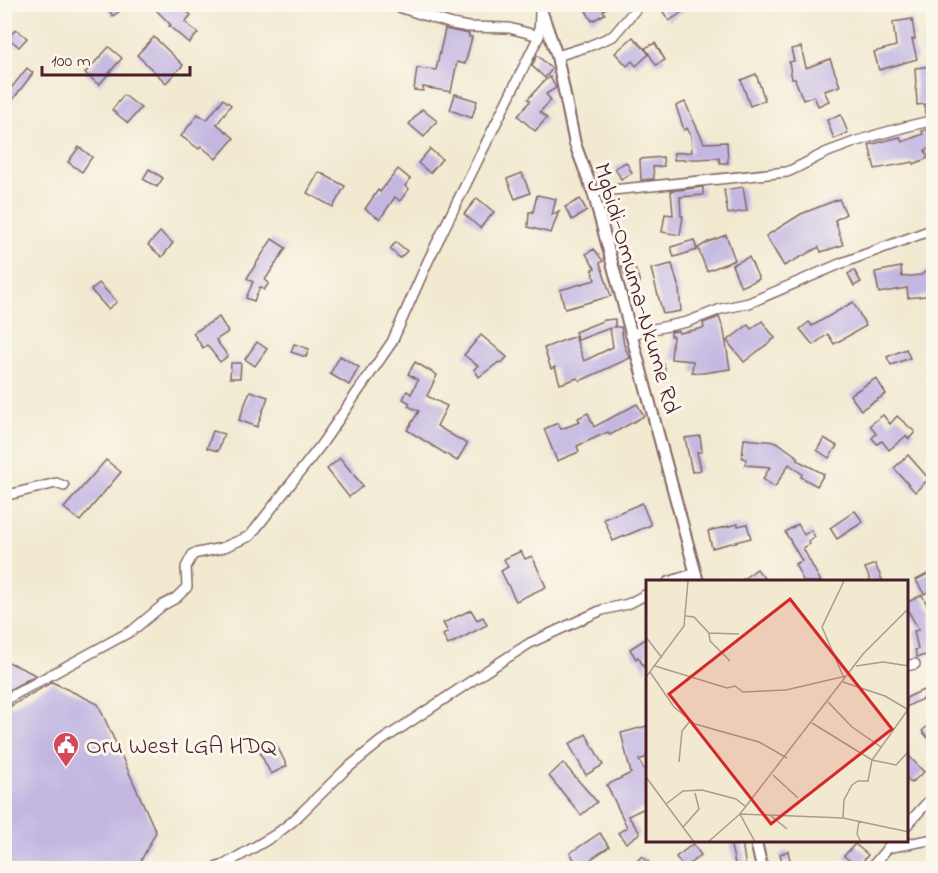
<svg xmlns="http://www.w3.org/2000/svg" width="938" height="873" font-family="'Indie Flower',sans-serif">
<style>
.building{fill:#c3b7e2}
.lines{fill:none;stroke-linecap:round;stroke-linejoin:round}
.minor-casing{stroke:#846665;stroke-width:12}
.tertiary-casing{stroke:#846665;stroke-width:14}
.minor{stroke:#fff;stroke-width:9}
.tertiary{stroke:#fff;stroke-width:10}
.labels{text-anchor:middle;stroke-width:6;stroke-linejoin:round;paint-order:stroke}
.street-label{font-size:24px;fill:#4a1f2b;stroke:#fbf7ec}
.poi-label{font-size:24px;fill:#4a1f2b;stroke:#fbf7ec;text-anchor:start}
.inset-road{fill:none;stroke:#ae998f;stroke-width:1.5}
.view{fill:#d62828;fill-opacity:0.15;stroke:#d62828;stroke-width:3}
.inset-edge{fill:none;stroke:#4a1f2b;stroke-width:3}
</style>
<rect width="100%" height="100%" fill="#fbf7ec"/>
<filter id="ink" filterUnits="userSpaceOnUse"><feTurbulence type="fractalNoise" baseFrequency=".0167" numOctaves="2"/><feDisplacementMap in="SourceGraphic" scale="12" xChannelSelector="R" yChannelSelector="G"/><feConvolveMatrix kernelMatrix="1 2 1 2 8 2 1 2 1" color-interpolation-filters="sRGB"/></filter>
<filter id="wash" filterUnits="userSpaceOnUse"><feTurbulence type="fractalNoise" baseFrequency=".008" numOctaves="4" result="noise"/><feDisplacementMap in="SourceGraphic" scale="24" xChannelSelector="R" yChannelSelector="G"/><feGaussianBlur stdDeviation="1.35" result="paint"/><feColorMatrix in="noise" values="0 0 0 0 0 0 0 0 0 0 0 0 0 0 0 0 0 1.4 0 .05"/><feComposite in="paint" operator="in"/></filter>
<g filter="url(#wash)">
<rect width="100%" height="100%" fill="#f1ead1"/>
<g id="blocks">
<g class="building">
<path d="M 104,4 L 129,4 L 113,16 Z"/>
<path d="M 161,4 L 179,4 L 191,15 L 185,22 L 198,33 L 189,43 L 169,26 L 171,25 L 156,10 Z"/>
<path d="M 582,4 L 611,4 L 603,11 L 605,14 L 592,21 Z"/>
<path d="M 658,4 L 694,4 L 669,21 Z"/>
<path d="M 912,19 L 915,39 L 912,39 L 917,59 L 879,70 L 874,52 L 896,46 L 893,22 Z"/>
<path d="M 16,29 L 27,38 L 19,47 L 8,38 Z"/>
<path d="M 445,29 L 469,34 L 469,37 L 472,37 L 465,64 L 457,62 L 451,92 L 423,87 L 423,91 L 414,90 L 417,68 L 436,70 Z"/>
<path d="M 154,37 L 183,65 L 166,83 L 137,55 Z"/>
<path d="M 633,37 L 649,54 L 636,66 L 632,61 L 627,66 L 615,53 Z"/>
<path d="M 655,43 L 665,60 L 656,65 L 645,48 Z"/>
<path d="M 109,47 L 122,58 L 99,85 L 85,73 Z"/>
<path d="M 801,47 L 806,68 L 830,59 L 840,86 L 824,91 L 829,101 L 818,106 L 814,96 L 803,100 L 795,79 L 792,79 L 789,62 L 794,61 L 791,49 Z"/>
<path d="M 537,55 L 552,69 L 545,78 L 532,66 Z"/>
<path d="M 933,66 L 933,113 L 925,114 L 925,104 L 917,105 L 915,68 Z"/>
<path d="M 27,68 L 33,73 L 4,111 L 4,97 Z"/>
<path d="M 756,74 L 765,100 L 750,106 L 741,80 Z"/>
<path d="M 550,77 L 556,88 L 546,94 L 551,100 L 540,112 L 547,118 L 535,131 L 518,116 L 530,101 L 528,99 L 544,81 Z"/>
<path d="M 455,94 L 477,101 L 472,118 L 450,110 Z"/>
<path d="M 124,95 L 141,108 L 128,123 L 112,110 Z"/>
<path d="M 223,99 L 231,105 L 217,124 L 234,138 L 216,159 L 201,146 L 199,149 L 181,136 L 198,114 L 207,120 Z"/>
<path d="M 685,102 L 704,143 L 727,142 L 728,163 L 720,163 L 719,158 L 674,160 L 674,153 L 692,152 L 691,136 L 687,128 L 684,130 L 676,106 Z"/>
<path d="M 422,109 L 437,121 L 424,137 L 409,124 Z"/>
<path d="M 841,115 L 848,133 L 834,139 L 827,120 Z"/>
<path d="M 933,128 L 933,148 L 925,150 L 928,158 L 914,164 L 913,162 L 875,169 L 869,145 L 900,137 L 902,142 L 923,134 L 922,131 Z"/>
<path d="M 79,147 L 92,157 L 82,172 L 68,162 Z"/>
<path d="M 430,149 L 442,159 L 430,173 L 418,163 Z"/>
<path d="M 663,157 L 664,166 L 653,167 L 654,179 L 641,180 L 640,159 Z"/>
<path d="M 626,162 L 632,173 L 621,179 L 615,168 Z"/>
<path d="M 149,169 L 163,178 L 157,187 L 143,179 Z"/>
<path d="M 398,169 L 410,179 L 405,186 L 409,189 L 400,201 L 395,197 L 380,219 L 365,209 L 378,190 L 380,192 Z"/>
<path d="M 319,172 L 345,186 L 333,207 L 307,193 Z"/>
<path d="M 522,173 L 530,193 L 515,199 L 507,179 Z"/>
<path d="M 703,187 L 703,195 L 680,197 L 681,216 L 683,216 L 680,235 L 662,232 L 665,214 L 673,215 L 671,191 Z"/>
<path d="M 743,187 L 747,211 L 728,214 L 724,190 Z"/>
<path d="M 537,195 L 556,199 L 552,215 L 559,211 L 551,233 L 528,227 L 529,212 L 533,212 Z"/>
<path d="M 477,198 L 494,212 L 480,228 L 464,214 Z"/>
<path d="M 580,199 L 587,211 L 572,220 L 565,207 Z"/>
<path d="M 839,199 L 846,214 L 835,220 L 843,245 L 821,252 L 819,247 L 784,266 L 766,236 L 801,214 Z"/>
<path d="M 160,232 L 173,243 L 162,257 L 148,245 Z"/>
<path d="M 726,235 L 735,260 L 707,271 L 698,248 L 708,242 Z"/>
<path d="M 272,239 L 286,248 L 265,280 L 269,283 L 264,290 L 260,287 L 254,301 L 246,298 L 253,282 L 247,278 Z"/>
<path d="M 694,240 L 697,250 L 674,257 L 671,247 Z"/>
<path d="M 396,242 L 407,251 L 400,258 L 390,249 Z"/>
<path d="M 594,249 L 603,261 L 600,263 L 611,296 L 565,309 L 560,290 L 595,280 L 592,269 L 595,268 L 586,254 Z"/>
<path d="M 749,257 L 759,279 L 741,287 L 732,265 Z"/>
<path d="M 632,261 L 640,282 L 630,286 L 621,266 Z"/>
<path d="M 672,264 L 679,289 L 681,311 L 663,314 L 651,269 Z"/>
<path d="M 933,266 L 933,290 L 925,296 L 908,298 L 907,288 L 879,293 L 875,272 L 901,267 L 902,277 L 921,275 Z"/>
<path d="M 854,270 L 861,282 L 854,286 L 848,274 Z"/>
<path d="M 99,283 L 117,302 L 108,309 L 91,290 Z"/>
<path d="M 853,302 L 866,326 L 834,344 L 828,334 L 813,345 L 800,329 L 809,322 L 812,326 Z"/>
<path d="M 219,317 L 228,332 L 216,340 L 228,356 L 220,362 L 207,345 L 203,348 L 193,333 Z"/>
<path d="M 719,317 L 724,331 L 730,369 L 703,373 L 692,372 L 693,361 L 671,359 L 673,336 L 671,336 L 671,332 L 679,331 L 679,333 L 704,328 L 703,323 Z"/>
<path d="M 615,319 L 615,326 L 613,327 L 621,327 L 624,345 L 630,358 L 580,381 L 578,378 L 560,384 L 555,367 L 551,369 L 544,348 L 575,336 L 584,361 L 613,347 L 610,328 L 578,340 L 575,332 L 605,320 Z"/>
<path d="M 762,321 L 775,338 L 744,362 L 727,341 L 748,325 L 751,329 Z"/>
<path d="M 481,335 L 507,357 L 501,364 L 499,362 L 479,377 L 474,369 L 478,366 L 464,355 Z"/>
<path d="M 257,342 L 267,349 L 255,366 L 245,359 Z"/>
<path d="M 294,344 L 309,349 L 306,357 L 291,352 Z"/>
<path d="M 906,349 L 910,358 L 891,365 L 887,357 Z"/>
<path d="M 340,356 L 359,367 L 349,385 L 330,374 Z"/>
<path d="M 415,362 L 437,375 L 427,396 L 447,406 L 437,426 L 467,444 L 457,461 L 407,430 L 419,411 L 408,406 L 410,403 L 403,399 L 407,391 L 411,394 L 418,380 L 408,374 Z"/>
<path d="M 231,363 L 241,363 L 240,378 L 230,378 Z"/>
<path d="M 664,364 L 666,374 L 658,377 L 655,366 Z"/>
<path d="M 876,378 L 886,394 L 861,410 L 850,395 Z"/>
<path d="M 250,391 L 268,397 L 257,427 L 239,420 Z"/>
<path d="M 637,404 L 644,416 L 610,435 L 608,432 L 577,446 L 579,452 L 557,461 L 544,429 L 558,423 L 561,429 L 580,422 L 578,418 L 588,413 L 594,427 Z"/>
<path d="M 883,415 L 890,424 L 897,416 L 915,432 L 909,439 L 906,436 L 889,450 L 882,441 L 877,444 L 872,438 L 876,434 L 870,425 Z"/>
<path d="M 213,431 L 224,434 L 218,451 L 207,448 Z"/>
<path d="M 700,436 L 702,452 L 697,452 L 701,470 L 692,472 L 685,438 Z"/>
<path d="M 824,438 L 837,446 L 829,458 L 817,450 Z"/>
<path d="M 744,439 L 777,442 L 799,458 L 797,460 L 824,474 L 817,486 L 801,477 L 802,474 L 789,464 L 775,487 L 763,479 L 770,467 L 745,465 L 746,459 L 742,458 Z"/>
<path d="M 908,455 L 929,479 L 915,492 L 894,468 Z"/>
<path d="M 340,458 L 363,486 L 349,497 L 327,469 Z"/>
<path d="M 106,460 L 121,472 L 80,521 L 64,508 Z"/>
<path d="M 642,503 L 651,525 L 613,541 L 604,519 Z"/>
<path d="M 855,511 L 863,522 L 837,539 L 830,528 Z"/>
<path d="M 738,524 L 738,526 L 747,524 L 751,538 L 712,548 L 708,531 Z"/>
<path d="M 798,524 L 804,535 L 811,530 L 815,537 L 808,541 L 810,544 L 803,548 L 821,582 L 804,582 L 795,564 L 802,561 L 785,532 Z"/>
<path d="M 521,551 L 525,559 L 532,556 L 546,587 L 516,601 L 501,571 L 508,567 L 504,559 Z"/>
<path d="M 875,564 L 883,582 L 871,582 L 865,568 Z"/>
<path d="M 757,569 L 767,582 L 739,582 Z"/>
<path d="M 929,573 L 933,581 L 933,589 L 924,594 L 916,580 Z"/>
<path d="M 922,595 L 933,616 L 931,617 L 933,646 L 930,647 L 931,654 L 917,657 L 915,650 L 918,649 L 914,631 L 919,630 L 906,607 L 906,603 Z"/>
<path d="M 471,610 L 477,620 L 483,617 L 487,625 L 448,645 L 443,635 L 448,632 L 443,623 Z"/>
<path d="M 647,638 L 647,672 L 638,657 L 636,659 L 630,649 Z"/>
<path d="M 4,660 L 36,675 L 4,693 Z"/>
<path d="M 52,682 L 98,704 L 156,832 L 137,868 L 4,868 L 4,710 Z"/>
<path d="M 923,690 L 926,697 L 906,707 L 906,698 Z"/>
<path d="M 933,721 L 933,744 L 922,731 Z"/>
<path d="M 647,726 L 647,757 L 639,760 L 647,775 L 647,807 L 628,816 L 640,833 L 626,843 L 618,833 L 627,827 L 607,785 L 631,773 L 621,733 Z"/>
<path d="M 586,734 L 603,765 L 586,775 L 569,744 Z"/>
<path d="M 276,744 L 287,766 L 271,774 L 260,753 Z"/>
<path d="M 906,753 L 924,772 L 911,783 L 906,778 Z"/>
<path d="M 563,763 L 597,802 L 581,815 L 549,776 Z"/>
<path d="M 600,833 L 609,847 L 579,867 L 570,853 Z"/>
<path d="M 730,842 L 742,842 L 746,868 L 736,868 Z"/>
<path d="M 693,844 L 701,855 L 684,868 L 676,857 Z"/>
<path d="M 855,844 L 868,855 L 858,867 L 844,856 Z"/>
<path d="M 788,851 L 790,860 L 782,862 L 780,854 Z"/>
<path d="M 642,856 L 655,868 L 630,868 Z"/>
</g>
</g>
</g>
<g filter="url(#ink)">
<use href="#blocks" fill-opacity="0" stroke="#846665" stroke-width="1.5"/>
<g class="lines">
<g class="minor-casing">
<g id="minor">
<path d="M 389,4 L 452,24 L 468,27 L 509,28 L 539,36"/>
<path d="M 557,56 L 589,46 L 613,36 L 640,4"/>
<path d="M 593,192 L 787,172 C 802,166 815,157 830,151 C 863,138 898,128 934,120"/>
<path d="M 630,334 L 687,322 L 721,309 L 749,303 L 842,263 L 934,229"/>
<path d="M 4,496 L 56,483 L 64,486"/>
<path d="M 668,582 L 696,573"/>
<path d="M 906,666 L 915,664"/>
<path d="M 4,703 L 10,697 L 133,630 L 163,605 L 176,598 L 187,587 L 186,567 L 193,554 L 222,548 L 250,536 L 321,445 L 392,342 L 428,261 L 539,36 L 540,12"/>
<path d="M 906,826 L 934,795"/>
<path d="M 887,848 L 934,839"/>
<path d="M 215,868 L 224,865 L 275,835 L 293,821 L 344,771 L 381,741 L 491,668 L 530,643 L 602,610 L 628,604 L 647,594"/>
<path d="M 871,868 L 890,845"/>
</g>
</g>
<g class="tertiary-casing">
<g id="tertiary">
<path d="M 539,4 L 557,56 L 575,144 L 593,192 L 698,582"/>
<path d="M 756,842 L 762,868"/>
</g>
</g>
<use href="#minor" class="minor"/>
<use href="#tertiary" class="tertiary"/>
</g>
</g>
<defs>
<g id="civic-pin" transform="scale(1.35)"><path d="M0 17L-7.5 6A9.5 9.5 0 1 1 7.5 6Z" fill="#d1495b" stroke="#fbf7ec"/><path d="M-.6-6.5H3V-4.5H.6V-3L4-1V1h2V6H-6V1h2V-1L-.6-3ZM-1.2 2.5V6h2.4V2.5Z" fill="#fff"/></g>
</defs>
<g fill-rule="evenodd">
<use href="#civic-pin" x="66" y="745"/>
</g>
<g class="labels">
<g class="street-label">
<text transform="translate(638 288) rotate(74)" y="8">Mgbidi-Omuma-Nkume Rd</text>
</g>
<g class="poi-label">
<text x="86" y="753">Oru West LGA HDQ</text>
</g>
</g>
<g transform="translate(646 580)">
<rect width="262" height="262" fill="#f1ead1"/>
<path class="inset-road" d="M 198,1 L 176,47 L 198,98M 40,36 L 48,37 L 63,53 L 93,54M 63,53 L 64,61 L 84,81M 0,57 L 16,78M 9,86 L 81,108 L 89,106 L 97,112 L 140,110 L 200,96M 210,86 L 237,82 L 263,86M 4,92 L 28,127 L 49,144 L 113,162 L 141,178M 0,97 L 38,46 L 42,1M 197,102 L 239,116 L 261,129M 182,122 L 206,147 L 235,167M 166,143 L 226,180 L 250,185 L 263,171M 33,182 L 36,151 L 44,141M 127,195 L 152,218M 0,197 L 48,262M 20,224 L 37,211 L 56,210 L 90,219 L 100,227M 124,235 L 141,249M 197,238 L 198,220 L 206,205 L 212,201 L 222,201 L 226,180 L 263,128M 213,241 L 211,254 L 215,262M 37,247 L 53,229 L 49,213M 62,262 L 94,234 L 217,74 L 263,28M 109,262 L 94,234 L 197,238 L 263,252"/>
<path class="view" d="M 144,19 L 246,149 L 125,244 L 23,114 Z"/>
<rect width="262" height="262" class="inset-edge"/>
</g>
<rect width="938" height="873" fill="none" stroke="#fbf7ec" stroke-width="24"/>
<path d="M42 66v9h148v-9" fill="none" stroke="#4a1f2b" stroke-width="3"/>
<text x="51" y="66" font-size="18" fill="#4a1f2b" stroke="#fbf7ec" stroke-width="4.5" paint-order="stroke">100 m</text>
</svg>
